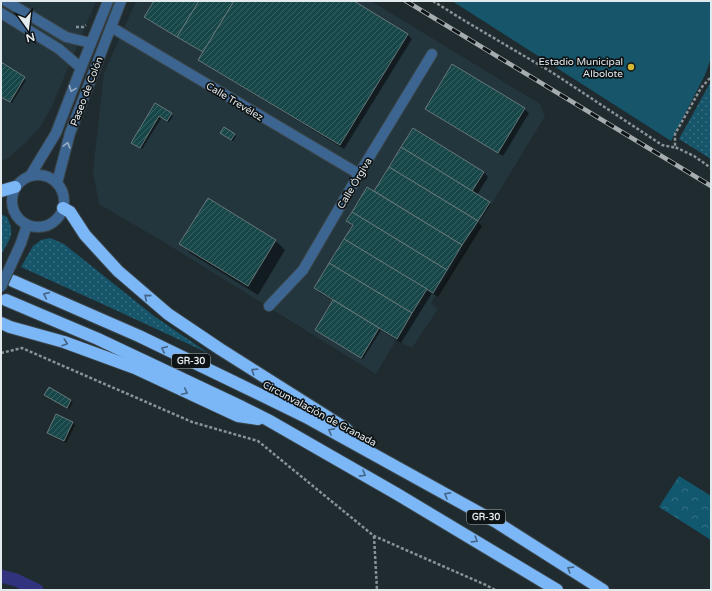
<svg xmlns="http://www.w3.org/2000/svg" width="712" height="591" font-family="'Varela Round',sans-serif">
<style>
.built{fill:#23363d}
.grass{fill:url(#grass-dots)}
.forest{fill:url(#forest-crowns)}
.pitch{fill:#17556a}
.shadow{fill:#0007}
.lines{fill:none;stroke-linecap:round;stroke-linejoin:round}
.canal{stroke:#31337f;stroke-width:13}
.building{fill:url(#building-hatch);stroke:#677677}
.minor-casing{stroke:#3b464a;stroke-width:12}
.tertiary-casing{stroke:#3b464a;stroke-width:12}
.motorway-casing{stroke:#3b464a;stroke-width:14}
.path{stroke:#899296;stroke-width:2.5;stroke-dasharray:3 2;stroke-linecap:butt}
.minor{stroke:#3d6591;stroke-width:10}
.tertiary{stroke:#3d6591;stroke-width:10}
.motorway{stroke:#7bb6f6;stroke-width:12}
.rail-casing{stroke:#a5adb1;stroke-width:4.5}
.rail{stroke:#0e1315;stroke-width:3;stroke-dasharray:9;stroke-linecap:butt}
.tertiary-bridge-casing{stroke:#3b464a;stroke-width:12;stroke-linecap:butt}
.tertiary-bridge{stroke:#3d6591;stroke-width:10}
.oneway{stroke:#98aec4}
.oneway2{stroke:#446486}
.poi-dot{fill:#d0b736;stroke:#0e1315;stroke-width:1.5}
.labels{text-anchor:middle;stroke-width:3.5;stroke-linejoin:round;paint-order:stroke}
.shield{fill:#0e1315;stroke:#a3aaac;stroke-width:1}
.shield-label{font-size:9px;font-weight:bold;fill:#e3eaed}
.poi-label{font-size:10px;fill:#e3eaed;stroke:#0e1315;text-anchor:end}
.street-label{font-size:10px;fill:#e3eaed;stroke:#0e1315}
</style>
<defs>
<pattern id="grass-dots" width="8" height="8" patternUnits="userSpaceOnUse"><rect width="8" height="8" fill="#17556a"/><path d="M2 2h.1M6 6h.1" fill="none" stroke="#396e80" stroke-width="1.8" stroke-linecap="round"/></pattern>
<pattern id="forest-crowns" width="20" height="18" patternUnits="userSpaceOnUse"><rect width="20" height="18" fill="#11586f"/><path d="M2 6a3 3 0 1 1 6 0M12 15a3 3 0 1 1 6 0" fill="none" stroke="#347084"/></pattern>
<pattern id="building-hatch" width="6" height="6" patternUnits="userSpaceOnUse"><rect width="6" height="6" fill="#18474a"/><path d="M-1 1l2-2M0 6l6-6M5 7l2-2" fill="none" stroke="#396264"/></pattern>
</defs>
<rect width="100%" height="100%" fill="#202b30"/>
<g class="built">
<path d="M 1,1 L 96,1 L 52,106 L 41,126 L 25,143 L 8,158 L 1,161 Z"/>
<path d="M 136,1 L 371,1 L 540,104 L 545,116 L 431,303 L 438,309 L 412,348 L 396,340 L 376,374 L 167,244 L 99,204 L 93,171 L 104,73 Z"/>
</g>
<g class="grass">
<path d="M 710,83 L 711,84 L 711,159 L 679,139 Z"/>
<path d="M 1,214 L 7,217 C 15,234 11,237 2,253 L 1,252 Z"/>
<path d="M 50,238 L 64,244 L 154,316 L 208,353 L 109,307 L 21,267 L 33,246 L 41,240 Z"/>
</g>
<path class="forest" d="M 679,476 L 711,496 L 711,540 L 659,507 Z"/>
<path class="pitch" d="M 452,1 L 711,1 L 711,58 L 705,75 L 671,141 Z"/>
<g class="shadow">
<path d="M 155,1 L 352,1 L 407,34 L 412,39 L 344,149 L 204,64 L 200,60 L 204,53 L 147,19 Z"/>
<path d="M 1,63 L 26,80 L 12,103 L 1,96 Z"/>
<path d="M 155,104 L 173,116 L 169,122 L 162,117 L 142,149 L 135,145 Z"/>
<path d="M 426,109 L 524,109 L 529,113 L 503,156 L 431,113 Z"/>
<path d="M 413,129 L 484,172 L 488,177 L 477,195 L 491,204 L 479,223 L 482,226 L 438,297 L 432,293 L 401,343 L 381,330 L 363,359 L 316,330 L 334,301 L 320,293 L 315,288 L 353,226 L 347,221 L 374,193 Z"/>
<path d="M 221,133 L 234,134 L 236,136 L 233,141 Z"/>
<path d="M 208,200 L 276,241 L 285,250 L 258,295 L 190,253 L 181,244 Z"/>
<path d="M 49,388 L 73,402 L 69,409 L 48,397 Z"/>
<path d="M 57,415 L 73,423 L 75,425 L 66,443 L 50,435 L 48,433 Z"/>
</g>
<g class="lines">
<path class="canal" d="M 1,576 L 16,580 L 37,590"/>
</g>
<g class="building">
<path d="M 154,1 L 199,1 L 177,37 L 144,17 Z"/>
<path d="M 199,1 L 234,1 L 203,52 L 177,37 Z"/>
<path d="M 234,1 L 354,1 L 408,34 L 340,145 L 198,60 Z"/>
<path d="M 1,62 L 25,77 L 10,102 L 1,97 Z"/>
<path d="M 452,64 L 525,108 L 498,153 L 425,109 Z"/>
<path d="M 155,103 L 172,113 L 167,121 L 159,116 L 140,148 L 131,143 Z"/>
<path d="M 224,127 L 235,134 L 231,140 L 220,133 Z"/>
<path d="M 413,128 L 484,172 L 472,191 L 401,147 Z"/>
<path d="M 401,147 L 490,202 L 478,221 L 389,167 Z"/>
<path d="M 389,167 L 478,221 L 462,245 L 374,191 Z"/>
<path d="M 367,187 L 462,245 L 447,270 L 352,212 Z"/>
<path d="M 208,198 L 276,240 L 248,286 L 179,244 Z"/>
<path d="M 352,212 L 447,270 L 433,293 L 344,239 L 353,225 L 346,221 Z"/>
<path d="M 344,239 L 427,289 L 412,313 L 329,263 Z"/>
<path d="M 329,263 L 412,313 L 397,339 L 314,288 Z"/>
<path d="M 333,300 L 379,328 L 361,358 L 315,330 Z"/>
<path d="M 49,387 L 71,400 L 67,408 L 44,395 Z"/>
<path d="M 56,414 L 73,422 L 64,441 L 47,433 Z"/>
</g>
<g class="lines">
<g class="minor-casing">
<g id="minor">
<path d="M 111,27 L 359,174"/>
<path d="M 269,306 L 303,270 L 359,174 L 432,54"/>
</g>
</g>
<g class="tertiary-casing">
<g id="tertiary">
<path d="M 6,1 L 66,37 L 91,43"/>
<path d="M 1,13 L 59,49 L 81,68"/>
<circle cx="38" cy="201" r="26"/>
<path d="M 30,176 L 56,133 L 81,68 L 108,1"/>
<path d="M 57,183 L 70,133 L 121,1"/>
<path d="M 21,243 L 27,225"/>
</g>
</g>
<g class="motorway-casing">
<g id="motorway">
<path d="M 1,191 L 15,187"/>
<path d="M 63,208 L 70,212 L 85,235 L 118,271 L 168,314 L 220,349 L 345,428 L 358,441"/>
<path d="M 13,281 L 139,336 L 230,380 L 306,417 L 496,522 L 603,590"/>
<path d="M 6,300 L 98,339 L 242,407 L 268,420 L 397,494 L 557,590"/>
<path d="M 1,323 L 10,327 L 64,342 L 135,368 L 238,416 L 258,419"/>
</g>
</g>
<g class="path">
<path d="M 433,1 L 465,21 L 553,73 L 662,145 L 677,148"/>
<path d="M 76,27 L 83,27 L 86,25"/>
<path d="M 710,78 L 701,88 L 675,134 L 675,147 L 694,156 L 711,168"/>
<path d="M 1,353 L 22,348 L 192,422 L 258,441 L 374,536 L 486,585 L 495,590"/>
<path d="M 374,536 L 377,590"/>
</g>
<use href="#minor" class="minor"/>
<use href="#tertiary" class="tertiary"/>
<use href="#motorway" class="motorway"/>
<g class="rail-casing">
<path id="rail" d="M 406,1 L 711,186"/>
</g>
<use href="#rail" class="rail"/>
<g class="tertiary-bridge-casing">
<path id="tertiary-bridge" d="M 1,287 L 21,243"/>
</g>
<use href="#tertiary-bridge" class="tertiary-bridge"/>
</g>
<defs><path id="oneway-chevron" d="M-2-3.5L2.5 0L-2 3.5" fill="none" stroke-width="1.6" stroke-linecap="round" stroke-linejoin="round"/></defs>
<g class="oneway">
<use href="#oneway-chevron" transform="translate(72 89) rotate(111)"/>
<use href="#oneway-chevron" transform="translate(67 145) rotate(-75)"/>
</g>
<g class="oneway2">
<use href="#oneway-chevron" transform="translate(46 295) rotate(-156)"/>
<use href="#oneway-chevron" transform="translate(147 297) rotate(-140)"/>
<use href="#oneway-chevron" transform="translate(65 343) rotate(18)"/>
<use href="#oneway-chevron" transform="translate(164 349) rotate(-155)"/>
<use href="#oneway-chevron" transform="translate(254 371) rotate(-147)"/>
<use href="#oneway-chevron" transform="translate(185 392) rotate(25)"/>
<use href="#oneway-chevron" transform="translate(331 431) rotate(-151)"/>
<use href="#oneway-chevron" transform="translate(363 474) rotate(29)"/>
<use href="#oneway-chevron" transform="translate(447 495) rotate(-151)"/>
<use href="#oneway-chevron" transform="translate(475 540) rotate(32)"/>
<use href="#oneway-chevron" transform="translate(570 569) rotate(-148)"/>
</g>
<circle class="poi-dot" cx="631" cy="67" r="4"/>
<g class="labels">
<g class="shield">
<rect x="172" y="354" width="38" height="14" rx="3"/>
<rect x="467" y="510" width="38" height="14" rx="3"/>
</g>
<g class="shield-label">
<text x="191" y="364">GR-30</text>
<text x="486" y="520">GR-30</text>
</g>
<g class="poi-label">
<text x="623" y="65">Estadio Municipal<tspan x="623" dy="12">Albolote</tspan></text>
</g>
<g class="street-label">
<text transform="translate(86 91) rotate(-69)" y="4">Paseo de Colón</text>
<text transform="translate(235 101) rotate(31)" y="4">Calle Trevélez</text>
<text transform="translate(354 183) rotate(-59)" y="4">Calle Órgiva</text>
<text transform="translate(320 413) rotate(28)" y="4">Circunvalación de Granada</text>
</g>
</g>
<rect width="712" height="591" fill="none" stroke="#e3eaed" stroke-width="4"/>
<g transform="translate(28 28) rotate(166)" stroke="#0e1315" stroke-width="3" paint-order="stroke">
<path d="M0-3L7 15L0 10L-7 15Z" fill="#e3eaed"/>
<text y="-6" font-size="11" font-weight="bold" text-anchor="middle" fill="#e3eaed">N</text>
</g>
</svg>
